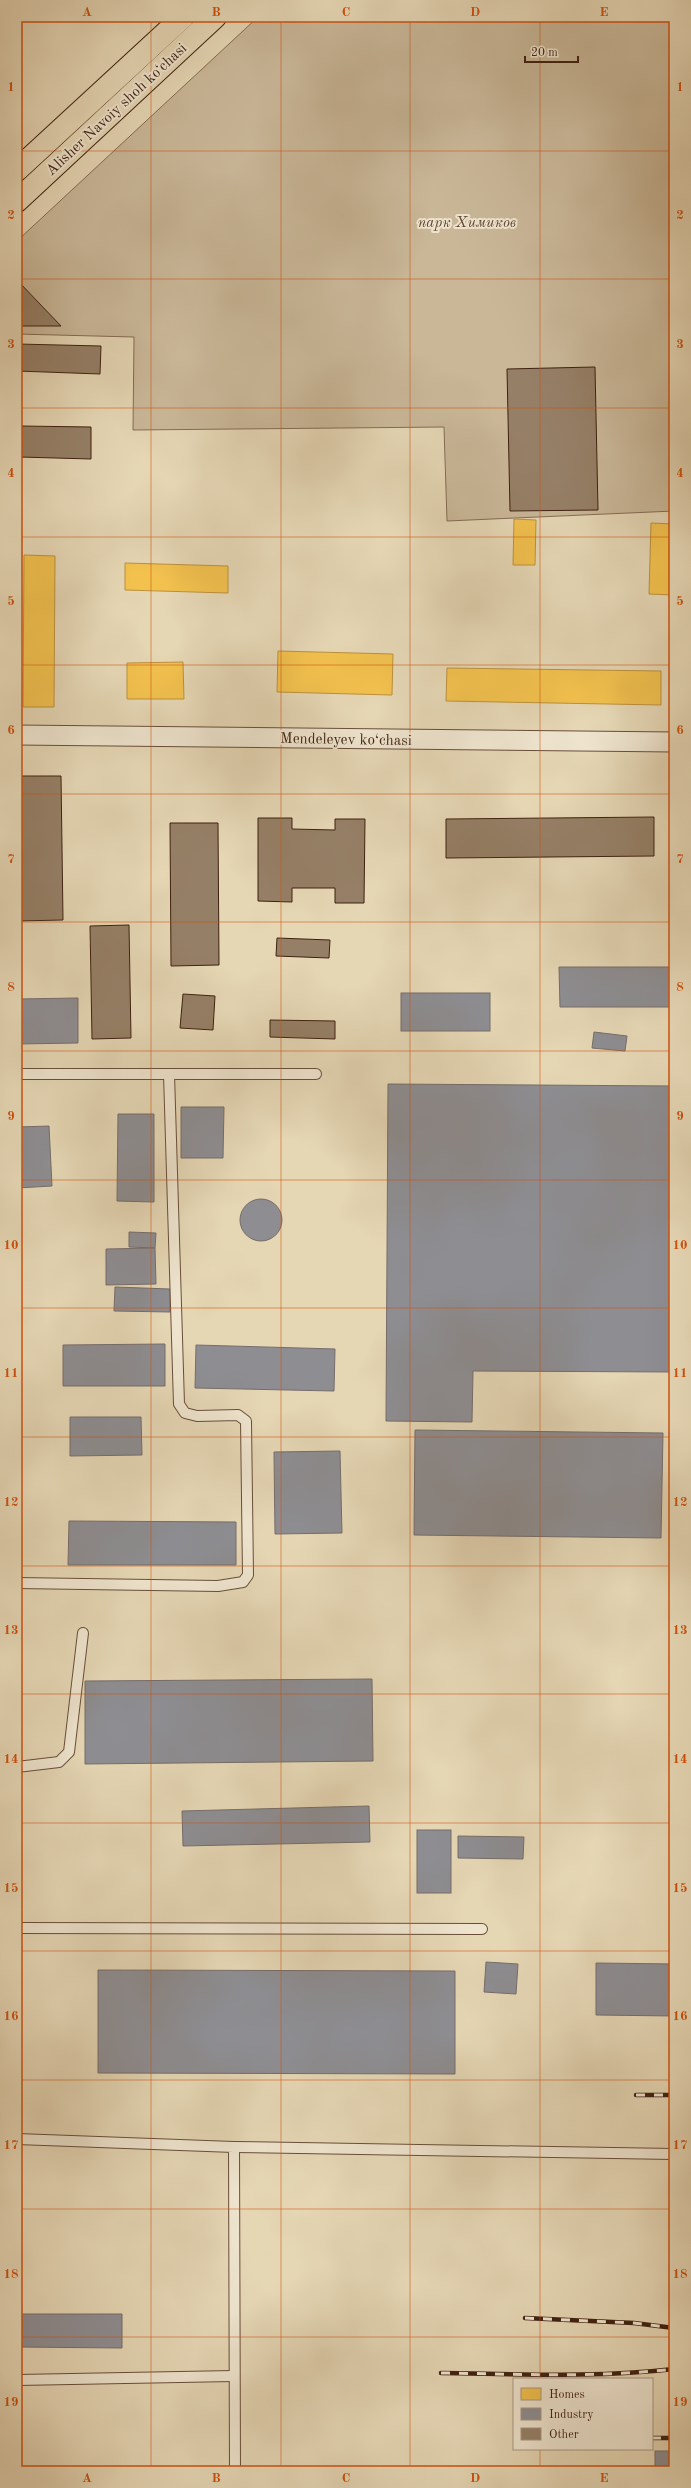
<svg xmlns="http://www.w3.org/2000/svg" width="691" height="2488" font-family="'Old Standard TT',serif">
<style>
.green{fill:#c9b798;stroke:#846c54}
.homes{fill:#f2c14e;stroke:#bc913c}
.industry{fill:#8d8d92;stroke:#766d6b}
.building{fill:#957f66;stroke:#3f2111}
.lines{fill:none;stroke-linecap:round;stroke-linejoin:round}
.lane-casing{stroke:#684e3a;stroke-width:12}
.street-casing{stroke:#684e3a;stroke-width:21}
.primary-casing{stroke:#3f2111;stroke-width:24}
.lane{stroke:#eee4ce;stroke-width:10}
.street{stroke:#eee4ce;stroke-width:19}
.primary{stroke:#e5d6b4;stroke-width:22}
.rail-casing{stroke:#3f2111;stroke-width:4.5}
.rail{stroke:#eee4ce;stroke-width:3;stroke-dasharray:9;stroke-linecap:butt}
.grid{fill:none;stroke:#cf510d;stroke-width:1;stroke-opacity:0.55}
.labels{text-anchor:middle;stroke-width:4;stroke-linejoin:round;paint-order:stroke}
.street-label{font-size:15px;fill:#3f2111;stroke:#eee4ce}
.park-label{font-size:15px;font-style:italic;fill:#624633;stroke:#eee4ce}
.neatline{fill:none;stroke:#cf510d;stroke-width:1.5}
.grid-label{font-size:13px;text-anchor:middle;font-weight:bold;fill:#cf510d}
</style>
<rect width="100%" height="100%" fill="#e5d6b4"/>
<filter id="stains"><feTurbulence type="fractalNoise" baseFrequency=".005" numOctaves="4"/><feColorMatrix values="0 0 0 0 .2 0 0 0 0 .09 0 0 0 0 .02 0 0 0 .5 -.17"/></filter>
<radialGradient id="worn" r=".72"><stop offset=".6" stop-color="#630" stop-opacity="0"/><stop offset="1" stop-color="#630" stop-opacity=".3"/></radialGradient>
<path class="green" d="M 258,17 L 674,17 L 674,511 L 447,521 L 444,427 L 133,430 L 134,337 L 17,334 L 17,241 Z"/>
<g class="homes">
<path d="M 514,519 L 536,520 L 535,565 L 513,565 Z"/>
<path d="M 651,523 L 674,524 L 674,595 L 649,594 Z"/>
<path d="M 24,555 L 55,556 L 54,707 L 23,707 Z"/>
<path d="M 125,563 L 228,566 L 228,593 L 125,590 Z"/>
<path d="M 278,651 L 393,654 L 392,695 L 277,692 Z"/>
<path d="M 183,662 L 184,699 L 127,699 L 127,663 Z"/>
<path d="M 447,668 L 661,671 L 661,705 L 446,701 Z"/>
</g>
<g class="industry">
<path d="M 559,967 L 670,967 L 671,1007 L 560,1007 Z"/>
<rect x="401" y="993" width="89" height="38"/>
<path d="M 78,998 L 78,1043 L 17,1044 L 17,999 Z"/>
<path d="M 594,1032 L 627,1036 L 625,1051 L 592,1048 Z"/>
<path d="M 388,1084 L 673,1086 L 672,1372 L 473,1371 L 472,1422 L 386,1421 Z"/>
<path d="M 181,1107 L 224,1107 L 223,1158 L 181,1158 Z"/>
<path d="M 118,1114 L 154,1114 L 154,1202 L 117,1201 Z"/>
<path d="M 49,1126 L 52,1186 L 17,1188 L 17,1127 Z"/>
<circle cx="261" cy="1220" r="21"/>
<path d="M 129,1232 L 156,1233 L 155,1248 L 129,1247 Z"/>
<path d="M 155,1248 L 156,1284 L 106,1285 L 106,1249 Z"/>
<path d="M 115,1287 L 170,1289 L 170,1312 L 114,1311 Z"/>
<path d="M 165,1344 L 165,1386 L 63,1386 L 63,1345 Z"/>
<path d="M 196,1345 L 335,1349 L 334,1391 L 195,1388 Z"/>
<path d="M 70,1417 L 141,1417 L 142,1455 L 70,1456 Z"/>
<path d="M 415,1430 L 663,1433 L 661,1538 L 414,1535 Z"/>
<path d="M 340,1451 L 342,1533 L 275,1534 L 274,1452 Z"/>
<path d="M 69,1521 L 236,1522 L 236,1565 L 68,1565 Z"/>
<path d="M 372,1679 L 373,1761 L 85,1764 L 85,1681 Z"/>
<path d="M 369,1806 L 370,1842 L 183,1846 L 182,1811 Z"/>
<rect x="417" y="1830" width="34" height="63"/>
<path d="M 458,1836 L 524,1837 L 523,1859 L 458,1858 Z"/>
<path d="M 486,1962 L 518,1964 L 516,1994 L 484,1992 Z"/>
<path d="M 596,1963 L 674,1964 L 674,2016 L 596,2015 Z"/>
<path d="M 98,1970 L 455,1971 L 455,2074 L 98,2073 Z"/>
<path d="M 17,2314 L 122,2314 L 122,2348 L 17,2347 Z"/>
<rect x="655" y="2451" width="19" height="20"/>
</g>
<g class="building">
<path d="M 17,280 L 61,326 L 17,326 Z"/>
<path d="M 17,344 L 101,346 L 100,374 L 17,371 Z"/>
<path d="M 595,367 L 598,510 L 510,511 L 507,369 Z"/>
<path d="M 21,426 L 91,427 L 91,459 L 20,457 Z"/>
<path d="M 17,776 L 61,776 L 63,920 L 17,921 Z"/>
<path d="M 654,817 L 654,856 L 446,858 L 446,819 Z"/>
<path d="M 258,818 L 292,818 L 292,829 L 335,830 L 335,819 L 365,819 L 364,903 L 335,903 L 335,888 L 292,888 L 292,902 L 258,901 Z"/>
<path d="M 170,823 L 218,823 L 219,965 L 171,966 Z"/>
<path d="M 129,925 L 131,1038 L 92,1039 L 90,926 Z"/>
<path d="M 277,938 L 330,940 L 329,958 L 276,956 Z"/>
<path d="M 183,994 L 215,996 L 213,1030 L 180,1028 Z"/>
<path d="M 270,1020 L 335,1021 L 335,1039 L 270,1037 Z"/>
</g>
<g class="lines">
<g class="lane-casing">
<g id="lane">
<path d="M 17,1074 L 316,1074"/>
<path d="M 17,1583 L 218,1586 L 243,1582 L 248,1575 L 246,1421 L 238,1415 L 197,1416 L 185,1413 L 179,1404 L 169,1074"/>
<path d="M 17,1767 L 59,1762 L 69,1752 L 83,1633"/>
<path d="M 17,1928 L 482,1929"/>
<path d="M 17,2139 L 234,2147 L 235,2471"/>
<path d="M 234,2147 L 674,2154"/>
<path d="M 17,2380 L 234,2376"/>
</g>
</g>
<g class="street-casing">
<path id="street" d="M 17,735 L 674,742"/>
</g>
<g class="primary-casing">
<g id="primary">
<path d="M 17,170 L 183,17"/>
<path d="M 17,201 L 215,17"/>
</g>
</g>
<use href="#lane" class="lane"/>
<use href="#street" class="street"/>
<use href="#primary" class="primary"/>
<g class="rail-casing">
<g id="rail">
<path d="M 636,2095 L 674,2095"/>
<path d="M 525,2318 L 634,2323 L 674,2328"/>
<path d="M 441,2373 C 519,2374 597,2378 674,2369"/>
<path d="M 652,2438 L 674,2438"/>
</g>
</g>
<use href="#rail" class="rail"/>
</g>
<path class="grid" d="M 151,17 L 151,2471M 281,17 L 281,2471M 410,17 L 410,2471M 540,17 L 540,2379M 17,151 L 674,151M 17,279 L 674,279M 17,408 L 674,408M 17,537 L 674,537M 17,665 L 674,665M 17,794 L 674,794M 17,922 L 674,922M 17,1051 L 674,1051M 17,1180 L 674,1180M 17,1308 L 674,1308M 17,1437 L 674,1437M 17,1566 L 674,1566M 17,1694 L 674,1694M 17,1823 L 674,1823M 17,1951 L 674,1951M 17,2080 L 674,2080M 17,2209 L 674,2209M 17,2337 L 674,2337M 540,2449 L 540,2471"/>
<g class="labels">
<g class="street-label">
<text transform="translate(116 109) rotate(-43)" y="5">Alisher Navoiy shoh koʻchasi</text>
<text transform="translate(346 739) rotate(1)" y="5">Mendeleyev ko‘chasi</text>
</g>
<g class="park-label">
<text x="467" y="227">парк Химиков</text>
</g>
</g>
<rect width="691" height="2488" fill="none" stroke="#e5d6b4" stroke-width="44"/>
<rect x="513" y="2378" width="140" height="72" fill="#eee4ce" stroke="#a89682"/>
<rect x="521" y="2388" width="20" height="12" fill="#f2c14e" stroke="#a89682"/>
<text x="549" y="2398" font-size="12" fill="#3f2111">Homes</text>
<rect x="521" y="2408" width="20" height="12" fill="#8d8d92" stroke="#a89682"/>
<text x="549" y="2418" font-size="12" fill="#3f2111">Industry</text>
<rect x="521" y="2428" width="20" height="12" fill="#957f66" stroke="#a89682"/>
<text x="549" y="2438" font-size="12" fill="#3f2111">Other</text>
<path d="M525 56v6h53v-6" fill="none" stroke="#3f2111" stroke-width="2"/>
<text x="531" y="56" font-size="12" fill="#3f2111" stroke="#eee4ce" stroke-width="3" paint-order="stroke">20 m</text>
<rect x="22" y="22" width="647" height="2444" class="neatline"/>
<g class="grid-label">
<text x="87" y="16">A</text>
<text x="216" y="16">B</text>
<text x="346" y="16">C</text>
<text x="475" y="16">D</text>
<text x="604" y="16">E</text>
<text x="11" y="91">1</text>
<text x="680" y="91">1</text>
<text x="11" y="219">2</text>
<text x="680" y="219">2</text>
<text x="11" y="348">3</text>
<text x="680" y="348">3</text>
<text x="11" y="477">4</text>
<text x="680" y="477">4</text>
<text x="11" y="605">5</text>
<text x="680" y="605">5</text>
<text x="11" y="734">6</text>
<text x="680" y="734">6</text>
<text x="11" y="863">7</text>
<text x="680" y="863">7</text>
<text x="11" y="991">8</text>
<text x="680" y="991">8</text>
<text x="11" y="1120">9</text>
<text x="680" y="1120">9</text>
<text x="11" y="1249">10</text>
<text x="680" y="1249">10</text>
<text x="11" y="1377">11</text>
<text x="680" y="1377">11</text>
<text x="11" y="1506">12</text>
<text x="680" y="1506">12</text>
<text x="11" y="1634">13</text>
<text x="680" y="1634">13</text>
<text x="11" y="1763">14</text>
<text x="680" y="1763">14</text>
<text x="11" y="1892">15</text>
<text x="680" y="1892">15</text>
<text x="11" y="2020">16</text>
<text x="680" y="2020">16</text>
<text x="11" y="2149">17</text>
<text x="680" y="2149">17</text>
<text x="11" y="2278">18</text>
<text x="680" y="2278">18</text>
<text x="11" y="2406">19</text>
<text x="680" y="2406">19</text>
<text x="87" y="2482">A</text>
<text x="216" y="2482">B</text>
<text x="346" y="2482">C</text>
<text x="475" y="2482">D</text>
<text x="604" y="2482">E</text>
</g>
<rect width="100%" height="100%" filter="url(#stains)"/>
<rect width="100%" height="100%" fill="url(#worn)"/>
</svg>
